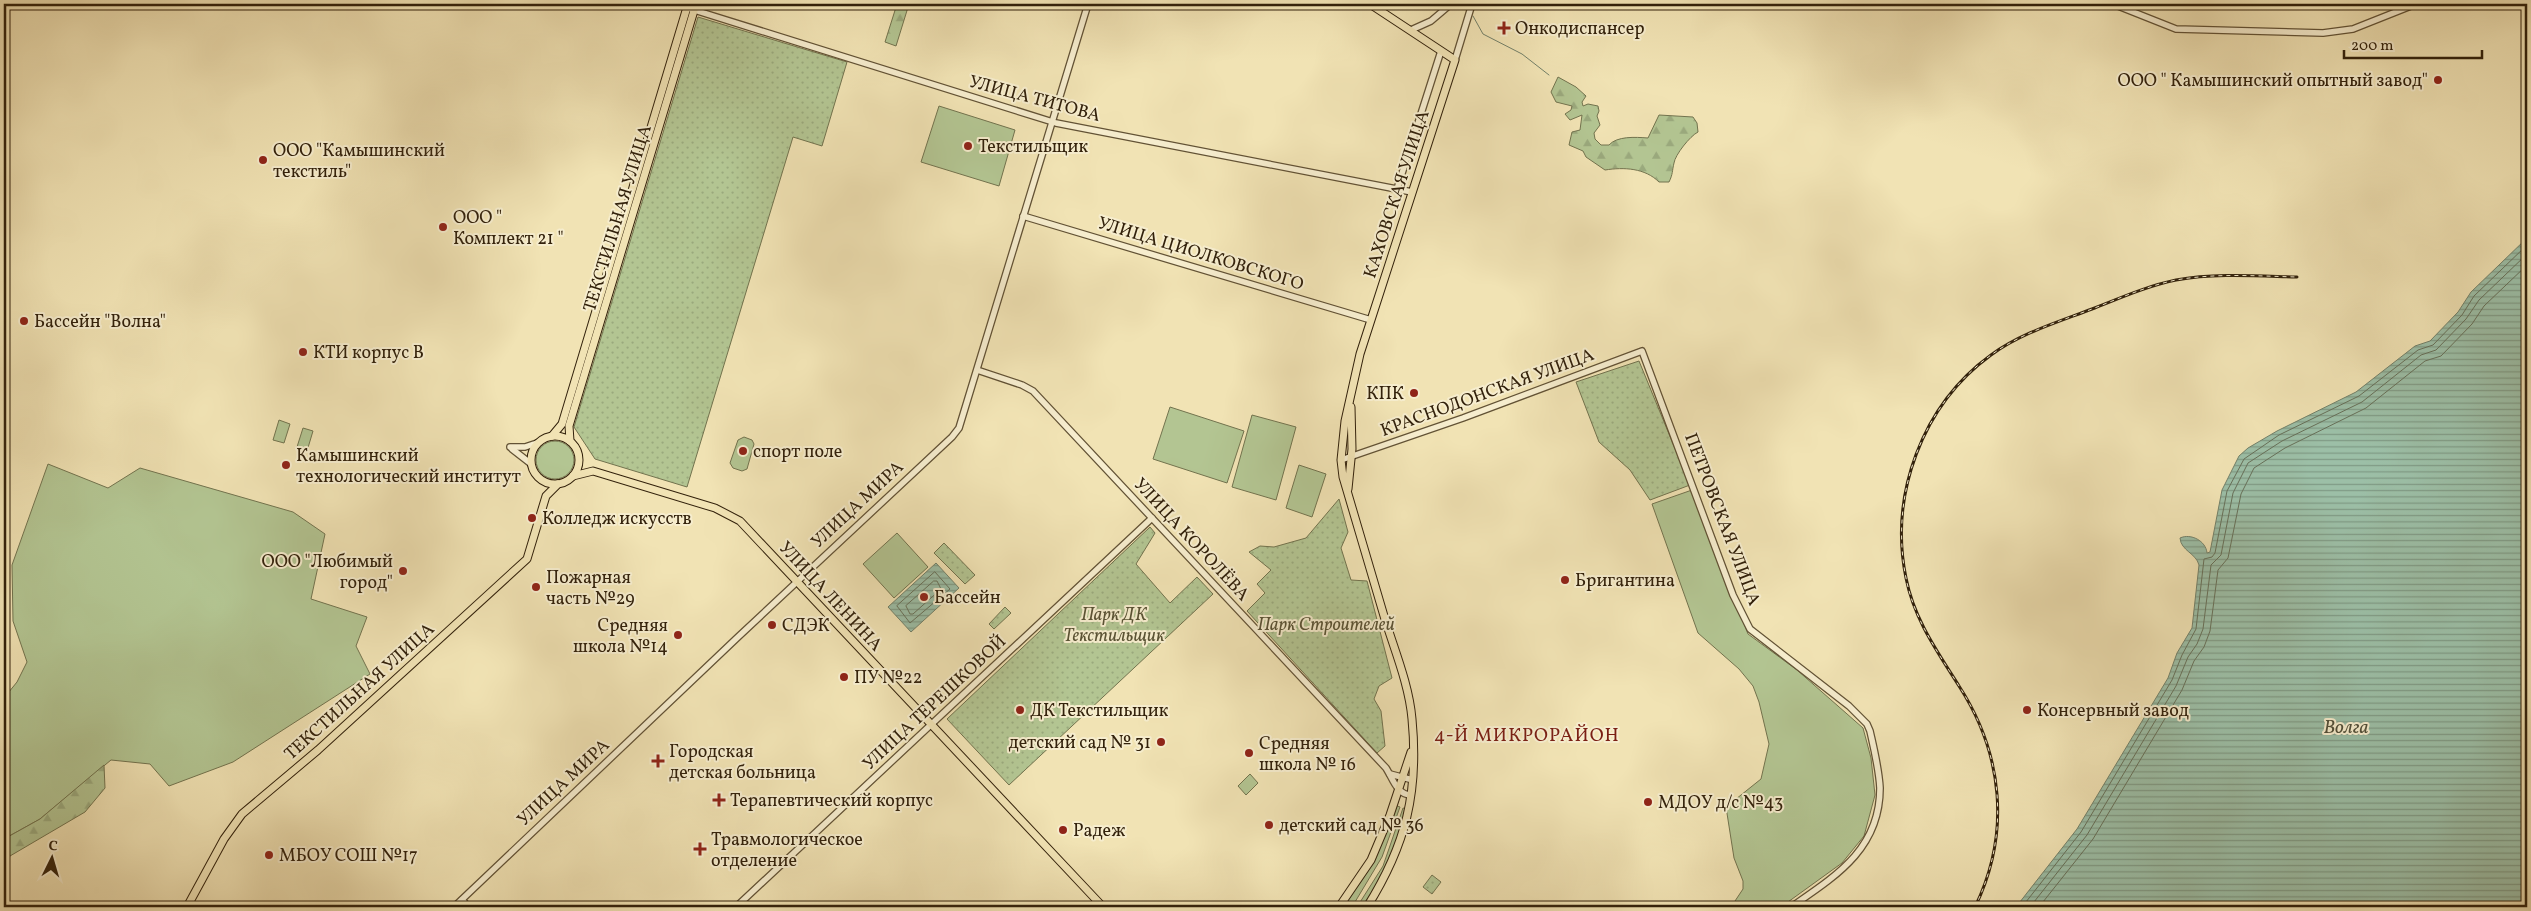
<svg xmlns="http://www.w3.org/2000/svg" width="2531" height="911" font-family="Vollkorn,serif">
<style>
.green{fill:#b3c592;stroke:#72734e}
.forest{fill:url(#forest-firs);stroke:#72734e}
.park{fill:url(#park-dots);stroke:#72734e}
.water{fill:url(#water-rules);stroke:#728069}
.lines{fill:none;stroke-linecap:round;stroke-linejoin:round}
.shore{stroke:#677059;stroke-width:1}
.stream{stroke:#728069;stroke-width:1}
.minor-casing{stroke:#625235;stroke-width:8}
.major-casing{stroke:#32210b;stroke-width:9}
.minor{stroke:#f6edce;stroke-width:5.5}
.major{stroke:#f1e3b4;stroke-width:7}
.rail-casing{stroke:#32210b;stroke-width:3}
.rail{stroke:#f6edce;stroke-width:1;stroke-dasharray:4;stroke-linecap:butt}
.poi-dot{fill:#8f2418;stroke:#f6edce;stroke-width:2}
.labels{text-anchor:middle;stroke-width:4;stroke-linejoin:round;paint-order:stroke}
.poi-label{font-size:18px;fill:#32210b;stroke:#f6edce;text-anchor:start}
.street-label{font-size:18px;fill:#32210b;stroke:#f6edce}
.park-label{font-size:18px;font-style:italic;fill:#595234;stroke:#f6edce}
.water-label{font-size:19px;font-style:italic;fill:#52503a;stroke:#f6edce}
.neighbourhood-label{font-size:19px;letter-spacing:1px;fill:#7a1f14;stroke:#f6edce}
</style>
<defs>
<pattern id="forest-firs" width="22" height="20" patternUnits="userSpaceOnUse" patternTransform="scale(1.25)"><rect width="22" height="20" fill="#b3c592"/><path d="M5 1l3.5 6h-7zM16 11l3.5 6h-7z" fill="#9aa97d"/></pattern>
<pattern id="park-dots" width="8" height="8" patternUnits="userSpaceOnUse" patternTransform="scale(1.25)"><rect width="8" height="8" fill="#b3c592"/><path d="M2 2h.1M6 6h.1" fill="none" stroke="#9aa97d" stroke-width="1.8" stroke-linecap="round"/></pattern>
<pattern id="water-rules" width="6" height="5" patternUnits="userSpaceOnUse" patternTransform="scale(1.25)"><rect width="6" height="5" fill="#9cbfa7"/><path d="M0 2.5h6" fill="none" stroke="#809b86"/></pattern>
</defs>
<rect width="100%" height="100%" fill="#f1e3b4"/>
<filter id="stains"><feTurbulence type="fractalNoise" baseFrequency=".004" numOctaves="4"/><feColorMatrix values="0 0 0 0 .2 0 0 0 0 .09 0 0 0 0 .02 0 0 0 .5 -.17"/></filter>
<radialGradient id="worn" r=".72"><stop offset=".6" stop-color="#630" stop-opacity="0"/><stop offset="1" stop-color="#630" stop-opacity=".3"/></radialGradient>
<g class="green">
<path d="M 939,106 L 1015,130 L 999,186 L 921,162 Z"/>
<path d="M 1170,407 L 1244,431 L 1227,483 L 1153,459 Z"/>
<path d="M 1252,415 L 1296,427 L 1276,500 L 1232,487 Z"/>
<path d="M 279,420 L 290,424 L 284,443 L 273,440 Z"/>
<path d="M 303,428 L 313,431 L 307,451 L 297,447 Z"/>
<path d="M 744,437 L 752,440 L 754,444 L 747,469 L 742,471 L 733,468 L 730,463 L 738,440 Z"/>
<circle cx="555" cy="460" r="19"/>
<path d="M 48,464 L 108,488 L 140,468 L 293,512 L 325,534 L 311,599 L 367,617 L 356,646 L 370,674 L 233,762 L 169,786 L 150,764 L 111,760 L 40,819 L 4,839 L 4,698 L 17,682 L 27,662 L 13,621 L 12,565 Z"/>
<path d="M 1299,465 L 1326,474 L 1312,517 L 1286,508 Z"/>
<path d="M 1692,490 L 1748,634 L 1797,670 L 1863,728 L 1871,758 L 1875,795 L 1864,836 L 1842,863 L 1781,907 L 1731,907 L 1743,889 L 1743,881 L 1734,858 L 1726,807 L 1761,779 L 1769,744 L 1759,702 L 1753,686 L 1739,669 L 1698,633 L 1652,504 Z"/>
<path d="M 897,533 L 928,567 L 894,598 L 863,564 Z"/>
<path d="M 1250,774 L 1258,783 L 1246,795 L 1238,786 Z"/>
<path d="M 1395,805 L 1400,807 L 1382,857 L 1352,907 L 1342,907 C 1369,873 1381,847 1395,805 Z"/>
<path d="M 1403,808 L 1407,809 C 1397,844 1383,877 1363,907 L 1357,907 L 1383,866 Z"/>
</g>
<g class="forest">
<path d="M 897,4 L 909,4 L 896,46 L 885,42 Z"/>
<path d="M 1558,77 L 1576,87 L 1586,96 L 1582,102 L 1583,106 L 1588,104 L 1598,106 L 1599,111 L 1597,116 L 1600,125 L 1594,133 L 1595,139 L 1601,145 L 1609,145 C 1617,136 1635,137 1648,138 L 1659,115 L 1693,117 L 1697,123 L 1698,132 C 1690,136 1675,155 1674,163 C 1672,171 1673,174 1669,182 L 1659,182 C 1645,168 1624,167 1605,170 L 1586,157 L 1583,151 L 1569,145 L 1572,132 L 1580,130 L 1582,115 L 1570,120 L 1565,114 L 1571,110 L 1572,106 L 1556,102 L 1551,92 Z"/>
<path d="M 104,765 L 105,788 L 85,812 L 10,856 L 4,865 L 4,839 L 40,819 Z"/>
</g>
<g class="park">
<path d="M 698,17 L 847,62 L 822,146 L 793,137 L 687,487 L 595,459 L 574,427 Z"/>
<path d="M 1639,361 L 1690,485 L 1650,500 L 1630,470 L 1599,442 L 1576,382 Z"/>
<path d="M 1339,499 L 1348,532 L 1341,548 L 1351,580 L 1367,581 L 1392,678 L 1379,686 L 1374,699 L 1381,711 L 1385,746 L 1377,753 L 1247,611 L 1265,593 L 1257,584 L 1271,570 L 1249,552 L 1260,546 L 1274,547 L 1306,538 Z"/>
<path d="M 1150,527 L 1155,533 L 1136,564 L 1170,603 L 1197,577 L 1213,594 L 1009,785 L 947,719 Z"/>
<path d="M 944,543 L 975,575 L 965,584 L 934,553 Z"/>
<path d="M 1005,607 L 1011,613 L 994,629 L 989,624 Z"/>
<path d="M 1432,875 L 1441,882 L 1432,894 L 1423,887 Z"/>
</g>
<g class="water">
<path d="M 2527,238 L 2527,907 L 2016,907 L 2077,829 L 2168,678 L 2177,653 L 2192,628 L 2199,565 C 2196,553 2181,551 2180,538 C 2191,533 2206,541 2207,553 L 2210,552 L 2222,490 L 2239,456 L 2248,448 L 2277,431 L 2356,392 L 2415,346 L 2430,341 L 2458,312 L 2471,292 Z"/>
<path d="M 936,563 L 959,588 L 911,632 L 888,607 Z"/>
</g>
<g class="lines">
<g class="shore">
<path d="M 935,572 L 950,589 L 910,623 L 897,606 Z"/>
<path d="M 934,581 L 937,581 L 941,589 L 913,614 L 910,614 L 906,606 Z"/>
<path d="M 2022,907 L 2081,832 L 2172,680 L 2182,655 L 2196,629 L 2204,559 L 2212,557 L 2215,553 L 2227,491 L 2244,459 L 2279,435 L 2359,396 L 2418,350 L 2433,345 L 2462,315 L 2474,296 L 2527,245"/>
<path d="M 2030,907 L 2087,835 L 2176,686 L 2188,657 L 2197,644 L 2203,629 L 2211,565 L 2221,555 L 2233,493 L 2248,463 L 2282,441 L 2362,402 L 2421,355 L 2436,350 L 2466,319 L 2479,300 L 2527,254"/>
<path d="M 2039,907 L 2093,839 L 2182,690 L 2194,661 L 2204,647 L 2210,631 L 2218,570 L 2228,558 L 2241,494 L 2254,468 L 2285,448 L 2366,408 L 2425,361 L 2441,356 L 2472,324 L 2484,306 L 2527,265"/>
</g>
<path class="stream" d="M 1473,16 L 1483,34 L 1522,54 L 1549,75"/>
<g class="minor-casing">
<g id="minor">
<path d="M 2113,4 L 2176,29 L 2323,33 L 2353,29 L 2416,4"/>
<path d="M 691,9 L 1056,123 L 1412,192"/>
<path d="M 1411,30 L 1431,21 L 1451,4"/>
<path d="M 1455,60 L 1472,4"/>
<path d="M 1397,189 L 1441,51"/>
<path d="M 1023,216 L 1371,320"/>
<path d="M 977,370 L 1022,385 L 1033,391 L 1386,768 C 1393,779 1397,795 1411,795"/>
<path d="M 510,447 L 525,447 L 537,443"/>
<path d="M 512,449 L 530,463"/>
<path d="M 1341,460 L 1463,418 L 1642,351 L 1733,595 L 1750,629 L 1849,706 L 1867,724 L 1870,731 C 1874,749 1879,769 1880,788 C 1880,849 1836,876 1791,907"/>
<path d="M 1390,774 L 1413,780"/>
<path d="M 462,900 L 469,907"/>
<path d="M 454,907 L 738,637 L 952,437 L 959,428 L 1088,4"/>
<path d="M 736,907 L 1152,518"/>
</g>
</g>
<g class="major-casing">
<g id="major">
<circle cx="555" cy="460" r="24"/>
<path d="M 552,436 L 562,424 L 688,4"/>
<path d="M 570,441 L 569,426 L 696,4"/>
<path d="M 573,476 L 593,471 L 715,508 L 740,521 L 1103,907"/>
<path d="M 1348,489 L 1352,449 L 1351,407"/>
<path d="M 187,907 L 224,839 L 242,814 L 318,750 L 527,559 L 546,496 L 558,484"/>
<path d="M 1339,907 L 1371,860 L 1390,815 L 1411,752"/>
<path d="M 1367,907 C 1406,845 1419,792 1412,719 C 1409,684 1394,649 1384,616 C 1370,570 1357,523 1343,477 L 1341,460 L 1345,421 L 1360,354 L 1455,60 L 1370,4"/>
</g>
</g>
<use href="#minor" class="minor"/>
<use href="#major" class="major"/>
<g class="rail-casing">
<path id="rail" d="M 1975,907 C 2011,833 2003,754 1959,686 C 1937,651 1914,619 1906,578 C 1889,495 1922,405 1991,355 C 2021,333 2058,322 2092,309 C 2120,298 2147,286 2176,280 C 2215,273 2257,276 2297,277"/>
</g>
<use href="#rail" class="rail"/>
</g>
<g class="poi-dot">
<path d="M1501.5 20.5h5v5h5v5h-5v5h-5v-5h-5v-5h5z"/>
<circle cx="2438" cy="80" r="5"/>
<circle cx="968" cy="146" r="5"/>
<circle cx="263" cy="160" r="5"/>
<circle cx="443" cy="227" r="5"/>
<circle cx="24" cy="321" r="5"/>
<circle cx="303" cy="352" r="5"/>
<circle cx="1414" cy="393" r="5"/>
<circle cx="743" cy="451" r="5"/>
<circle cx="286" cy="465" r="5"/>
<circle cx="532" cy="518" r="5"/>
<circle cx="403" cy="571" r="5"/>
<circle cx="1565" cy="580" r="5"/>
<circle cx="536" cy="587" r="5"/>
<circle cx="924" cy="597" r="5"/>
<circle cx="772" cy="625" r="5"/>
<circle cx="678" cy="635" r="5"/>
<circle cx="844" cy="677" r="5"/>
<circle cx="1020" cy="710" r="5"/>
<circle cx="2027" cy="710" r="5"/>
<circle cx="1161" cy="742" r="5"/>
<circle cx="1249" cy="753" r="5"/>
<path d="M655.5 753.5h5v5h5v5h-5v5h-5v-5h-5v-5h5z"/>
<path d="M716.5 792.5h5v5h5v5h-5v5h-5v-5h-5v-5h5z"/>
<circle cx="1648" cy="802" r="5"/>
<circle cx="1269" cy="825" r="5"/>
<circle cx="1063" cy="830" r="5"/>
<path d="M697.5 841.5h5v5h5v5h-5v5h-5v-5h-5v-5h5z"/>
<circle cx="269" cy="855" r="5"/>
</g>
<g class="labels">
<g class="poi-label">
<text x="1515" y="34">Онкодиспансер</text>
<text x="2428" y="86" text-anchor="end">ООО " Камышинский опытный завод"</text>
<text x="978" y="152">Текстильщик</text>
<text x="273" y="156">ООО "Камышинский<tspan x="273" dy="21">текстиль"</tspan></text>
<text x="453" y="223">ООО "<tspan x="453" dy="21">Комплект 21 "</tspan></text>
<text x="34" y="327">Бассейн "Волна"</text>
<text x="313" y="358">КТИ корпус В</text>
<text x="1404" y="399" text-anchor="end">КПК</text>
<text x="753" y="457">спорт поле</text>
<text x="296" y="461">Камышинский<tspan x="296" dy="21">технологический институт</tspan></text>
<text x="542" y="524">Колледж искусств</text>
<text x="393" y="567" text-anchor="end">ООО "Любимый<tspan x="393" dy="21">город"</tspan></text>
<text x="546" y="583">Пожарная<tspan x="546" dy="21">часть №29</tspan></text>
<text x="1575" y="586">Бригантина</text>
<text x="934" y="603">Бассейн</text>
<text x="668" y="631" text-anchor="end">Средняя<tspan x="668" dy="21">школа №14</tspan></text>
<text x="782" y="631">СДЭК</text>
<text x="854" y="683">ПУ №22</text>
<text x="1030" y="716">ДК Текстильщик</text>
<text x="2037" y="716">Консервный завод</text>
<text x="1151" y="748" text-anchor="end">детский сад № 31</text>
<text x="1259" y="749">Средняя<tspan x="1259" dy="21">школа № 16</tspan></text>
<text x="669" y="757">Городская<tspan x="669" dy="21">детская больница</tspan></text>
<text x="730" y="806">Терапевтический корпус</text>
<text x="1658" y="808">МДОУ д/с №43</text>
<text x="1279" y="831">детский сад № 36</text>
<text x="1073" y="836">Радеж</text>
<text x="711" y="845">Травмологическое<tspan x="711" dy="21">отделение</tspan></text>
<text x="279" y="861">МБОУ СОШ №17</text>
</g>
<g class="street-label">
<text transform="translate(1035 98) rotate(15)" y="6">УЛИЦА ТИТОВА</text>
<text transform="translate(1396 194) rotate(-72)" y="6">КАХОВСКАЯ УЛИЦА</text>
<text transform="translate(617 218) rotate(-73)" y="6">ТЕКСТИЛЬНАЯ УЛИЦА</text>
<text transform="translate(1201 253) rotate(17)" y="6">УЛИЦА ЦИОЛКОВСКОГО</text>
<text transform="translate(1487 392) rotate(-20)" y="6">КРАСНОДОНСКАЯ УЛИЦА</text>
<text transform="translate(857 504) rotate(-43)" y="6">УЛИЦА МИРА</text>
<text transform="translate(1723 519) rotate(69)" y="6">ПЕТРОВСКАЯ УЛИЦА</text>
<text transform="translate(1192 539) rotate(47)" y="6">УЛИЦА КОРОЛЁВА</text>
<text transform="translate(831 596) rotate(47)" y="6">УЛИЦА ЛЕНИНА</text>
<text transform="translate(359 691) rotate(-42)" y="6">ТЕКСТИЛЬНАЯ УЛИЦА</text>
<text transform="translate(934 702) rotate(-43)" y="6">УЛИЦА ТЕРЕШКОВОЙ</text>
<text transform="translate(563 782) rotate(-43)" y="6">УЛИЦА МИРА</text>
</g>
<g class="park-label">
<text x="1114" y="620">Парк ДК<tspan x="1114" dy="21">Текстильщик</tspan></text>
<text x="1326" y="630">Парк Строителей</text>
</g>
<g class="water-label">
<text x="2346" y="733">Волга</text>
</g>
<g class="neighbourhood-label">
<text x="1527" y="741">4-Й МИКРОРАЙОН</text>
</g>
</g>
<rect width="2531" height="911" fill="none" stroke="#f1e3b4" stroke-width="20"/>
<rect x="5" y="5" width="2521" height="901" fill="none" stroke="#32210b" stroke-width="2.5"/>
<rect x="10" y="10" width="2511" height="891" fill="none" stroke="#32210b"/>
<g transform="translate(52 858) rotate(5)" stroke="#f6edce" stroke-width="4" paint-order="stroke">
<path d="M0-4L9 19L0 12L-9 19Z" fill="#32210b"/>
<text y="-8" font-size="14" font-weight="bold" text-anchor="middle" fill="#32210b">С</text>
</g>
<path d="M2344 50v8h138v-8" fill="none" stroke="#32210b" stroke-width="2.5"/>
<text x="2351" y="50" font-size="15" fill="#32210b" stroke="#f6edce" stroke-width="4" paint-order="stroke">200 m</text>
<rect width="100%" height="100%" filter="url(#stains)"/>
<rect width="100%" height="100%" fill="url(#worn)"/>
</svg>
